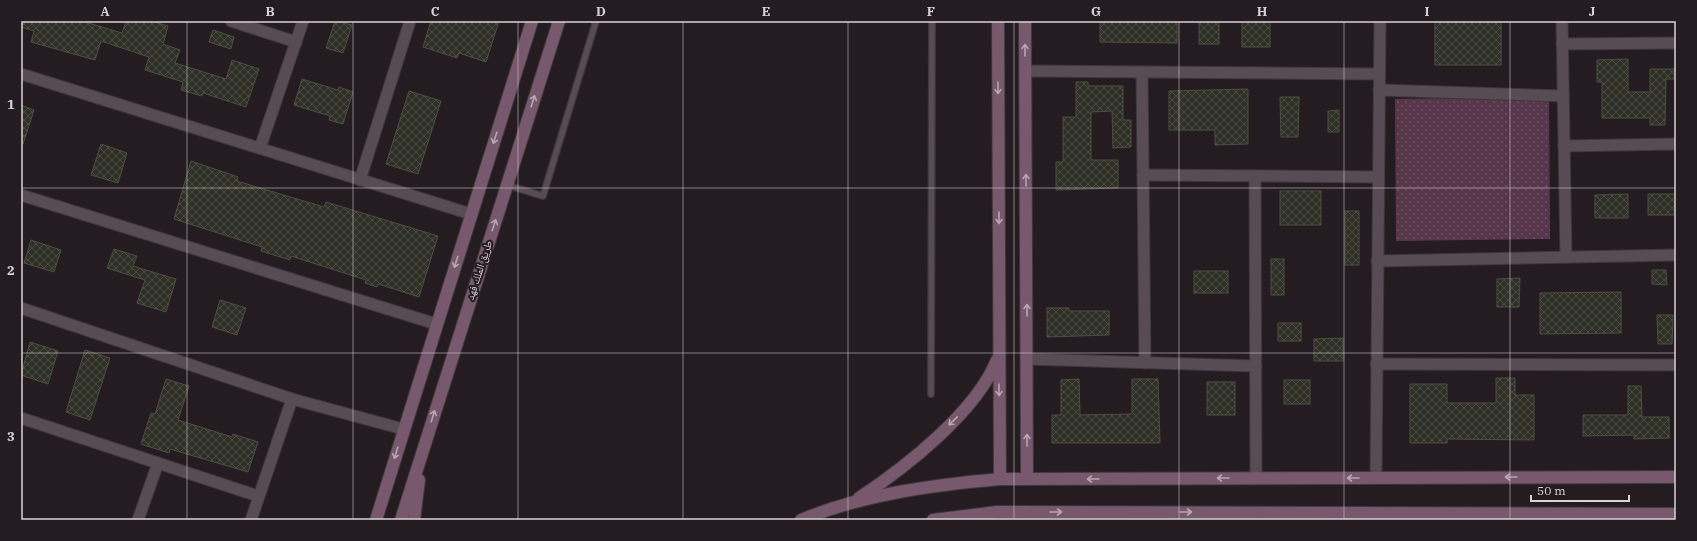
<svg xmlns="http://www.w3.org/2000/svg" width="1697" height="541" font-family="'IBM Plex Serif','Noto Naskh Arabic',serif">
<style>
.green{fill:url(#green-dots)}
.building{fill:url(#building-cross-hatch);stroke:#4d4e43}
.lines{fill:none;stroke-linecap:round;stroke-linejoin:round}
.lane-casing{stroke:#3e383c;stroke-width:8}
.street-casing{stroke:#3e383c;stroke-width:13}
.secondary-casing{stroke:#3e383c;stroke-width:14}
.lane{stroke:#574c53;stroke-width:5.5}
.street{stroke:#574c53;stroke-width:11}
.secondary{stroke:#77586c;stroke-width:12}
.oneway{stroke:#b6a7b1}
.grid{fill:none;stroke:#d8d2d6;stroke-width:1;stroke-opacity:0.55}
.labels{text-anchor:middle;stroke-width:4;stroke-linejoin:round;paint-order:stroke}
.street-label{font-size:11px;fill:#d8d2d6;stroke:#251c22}
.neatline{fill:none;stroke:#d8d2d6;stroke-width:1.5}
.grid-label{font-size:13px;text-anchor:middle;font-weight:bold;fill:#d8d2d6}
</style>
<defs>
<pattern id="green-dots" width="8" height="8" patternUnits="userSpaceOnUse"><rect width="8" height="8" fill="#57364c"/><path d="M2 2h.1M6 6h.1" fill="none" stroke="#6e5265" stroke-width="1.8" stroke-linecap="round"/></pattern>
<pattern id="building-cross-hatch" width="8" height="8" patternUnits="userSpaceOnUse"><rect width="8" height="8" fill="#2e2f25"/><path d="M0 0l8 8M0 8l8-8" fill="none" stroke="#4c4c44"/></pattern>
</defs>
<rect width="100%" height="100%" fill="#251c22"/>
<path class="green" d="M 1549,97 L 1550,239 L 1396,241 L 1395,99 Z"/>
<g class="building">
<path d="M 21,21 L 82,21 L 122,33 L 126,21 L 151,21 L 168,26 L 163,44 L 180,50 L 175,63 L 226,79 L 232,60 L 259,69 L 246,107 L 203,93 L 202,96 L 181,90 L 183,82 L 145,70 L 149,57 L 101,41 L 95,60 L 31,42 L 34,31 L 21,27 Z"/>
<path d="M 335,21 L 352,25 L 343,53 L 326,48 Z"/>
<path d="M 431,21 L 499,21 L 486,62 L 459,53 L 457,58 L 423,47 Z"/>
<path d="M 1100,21 L 1177,21 L 1177,43 L 1100,42 Z"/>
<rect x="1199" y="21" width="20" height="23"/>
<rect x="1242" y="21" width="28" height="26"/>
<rect x="1435" y="21" width="66" height="44"/>
<path d="M 213,30 L 234,37 L 231,49 L 209,42 Z"/>
<path d="M 1628,59 L 1628,92 L 1650,92 L 1650,69 L 1676,69 L 1676,79 L 1666,79 L 1665,125 L 1650,125 L 1650,118 L 1602,118 L 1602,82 L 1597,82 L 1597,60 Z"/>
<path d="M 302,79 L 338,90 L 339,87 L 353,92 L 343,124 L 329,120 L 330,116 L 294,105 Z"/>
<path d="M 1076,82 L 1088,82 L 1088,86 L 1123,86 L 1123,120 L 1131,120 L 1131,147 L 1113,148 L 1112,111 L 1091,112 L 1091,160 L 1118,160 L 1118,188 L 1056,190 L 1056,162 L 1063,162 L 1063,117 L 1076,117 Z"/>
<path d="M 1248,89 L 1248,144 L 1215,145 L 1215,130 L 1169,130 L 1169,91 Z"/>
<path d="M 409,91 L 441,101 L 418,174 L 386,164 Z"/>
<path d="M 1280,97 L 1299,97 L 1298,137 L 1281,137 Z"/>
<path d="M 21,105 L 34,110 L 23,144 L 21,144 Z"/>
<path d="M 1339,110 L 1339,132 L 1328,132 L 1328,111 Z"/>
<path d="M 101,144 L 127,153 L 118,183 L 91,175 Z"/>
<path d="M 191,161 L 238,177 L 237,181 L 277,193 L 324,207 L 326,202 L 438,236 L 419,297 L 378,284 L 377,287 L 365,283 L 366,280 L 291,256 L 290,260 L 261,251 L 262,247 L 174,219 Z"/>
<rect x="1280" y="191" width="41" height="34"/>
<path d="M 1628,194 L 1628,218 L 1595,218 L 1595,195 Z"/>
<rect x="1648" y="194" width="28" height="21"/>
<rect x="1345" y="211" width="14" height="54"/>
<path d="M 31,240 L 61,250 L 54,272 L 24,263 Z"/>
<path d="M 114,249 L 137,256 L 133,266 L 176,279 L 166,312 L 137,303 L 145,280 L 107,268 Z"/>
<rect x="1271" y="259" width="13" height="36"/>
<path d="M 1652,270 L 1666,270 L 1667,285 L 1652,284 Z"/>
<rect x="1194" y="271" width="34" height="22"/>
<path d="M 1520,278 L 1519,307 L 1497,307 L 1497,279 Z"/>
<path d="M 1621,292 L 1621,333 L 1540,334 L 1540,293 Z"/>
<path d="M 220,300 L 246,308 L 237,335 L 212,327 Z"/>
<path d="M 1047,308 L 1069,308 L 1069,311 L 1109,311 L 1109,335 L 1047,337 Z"/>
<path d="M 1657,315 L 1673,315 L 1672,344 L 1658,344 Z"/>
<rect x="1278" y="323" width="23" height="18"/>
<path d="M 1343,338 L 1343,361 L 1314,361 L 1314,339 Z"/>
<path d="M 30,342 L 58,351 L 48,384 L 21,375 Z"/>
<path d="M 85,350 L 110,358 L 90,420 L 66,412 Z"/>
<path d="M 1496,378 L 1515,378 L 1515,395 L 1534,395 L 1534,440 L 1447,439 L 1447,443 L 1410,443 L 1410,384 L 1447,384 L 1447,403 L 1496,403 Z"/>
<path d="M 166,379 L 189,386 L 178,420 L 232,437 L 233,434 L 258,442 L 248,472 L 170,449 L 169,453 L 141,444 L 151,413 L 155,414 Z"/>
<path d="M 1079,379 L 1080,415 L 1132,414 L 1132,379 L 1158,379 L 1160,443 L 1052,443 L 1052,415 L 1061,415 L 1061,380 Z"/>
<rect x="1284" y="380" width="26" height="24"/>
<rect x="1207" y="382" width="28" height="33"/>
<path d="M 1628,386 L 1641,386 L 1642,417 L 1669,417 L 1669,438 L 1634,439 L 1634,435 L 1583,436 L 1583,415 L 1628,415 Z"/>
</g>
<g class="lines">
<g class="lane-casing">
<g id="lane">
<path d="M 507,185 L 543,196 L 596,21"/>
<path d="M 931,394 L 932,21"/>
</g>
</g>
<g class="street-casing">
<g id="street">
<path d="M 231,21 L 296,42"/>
<path d="M 1562,21 L 1566,257"/>
<path d="M 1562,44 L 1676,43"/>
<path d="M 1025,71 L 1379,74"/>
<path d="M 1142,72 L 1145,363"/>
<path d="M 21,74 L 471,214"/>
<path d="M 1379,90 L 1563,96"/>
<path d="M 1564,146 L 1676,144"/>
<path d="M 260,148 L 303,21"/>
<path d="M 1143,175 L 1378,177"/>
<path d="M 1255,176 L 1256,478"/>
<path d="M 360,180 L 410,21"/>
<path d="M 21,195 L 436,324"/>
<path d="M 1377,261 L 1676,255"/>
<path d="M 21,308 L 292,399"/>
<path d="M 1027,359 L 1256,366"/>
<path d="M 1376,364 L 1676,365"/>
<path d="M 21,418 L 258,496"/>
<path d="M 1376,478 L 1380,21"/>
<path d="M 138,520 L 158,463"/>
<path d="M 251,520 L 292,399 L 403,429"/>
</g>
</g>
<g class="secondary-casing">
<g id="secondary">
<path d="M 998,21 L 1000,479"/>
<path d="M 1025,21 L 1027,479"/>
<path d="M 859,498 C 906,467 976,412 997,360"/>
<path d="M 376,520 L 532,21"/>
<path d="M 401,520 L 559,21"/>
<path d="M 414,520 L 419,480"/>
<path d="M 801,520 C 864,494 933,485 1000,479 L 1676,477"/>
<path d="M 933,520 L 997,512 L 1676,514"/>
</g>
</g>
<use href="#lane" class="lane"/>
<use href="#street" class="street"/>
<use href="#secondary" class="secondary"/>
</g>
<defs><path id="oneway-shaft" d="M-6 0H5M1.5-3L5.5 0L1.5 3" fill="none" stroke-width="1.6" stroke-linecap="round" stroke-linejoin="round"/></defs>
<g class="oneway">
<use href="#oneway-shaft" transform="translate(1025 50) rotate(-90)"/>
<use href="#oneway-shaft" transform="translate(998 88) rotate(90)"/>
<use href="#oneway-shaft" transform="translate(533 101) rotate(-72)"/>
<use href="#oneway-shaft" transform="translate(495 138) rotate(108)"/>
<use href="#oneway-shaft" transform="translate(1026 180) rotate(-90)"/>
<use href="#oneway-shaft" transform="translate(999 218) rotate(90)"/>
<use href="#oneway-shaft" transform="translate(494 225) rotate(-72)"/>
<use href="#oneway-shaft" transform="translate(456 262) rotate(108)"/>
<use href="#oneway-shaft" transform="translate(1027 310) rotate(-90)"/>
<use href="#oneway-shaft" transform="translate(999 390) rotate(90)"/>
<use href="#oneway-shaft" transform="translate(433 416) rotate(-73)"/>
<use href="#oneway-shaft" transform="translate(953 421) rotate(136)"/>
<use href="#oneway-shaft" transform="translate(1027 440) rotate(-90)"/>
<use href="#oneway-shaft" transform="translate(396 453) rotate(107)"/>
<use href="#oneway-shaft" transform="translate(1511 477) rotate(180)"/>
<use href="#oneway-shaft" transform="translate(1223 478) rotate(180)"/>
<use href="#oneway-shaft" transform="translate(1353 478) rotate(180)"/>
<use href="#oneway-shaft" transform="translate(1093 479) rotate(180)"/>
<use href="#oneway-shaft" transform="translate(1056 512)"/>
<use href="#oneway-shaft" transform="translate(1186 512)"/>
</g>
<path class="grid" d="M 187,21 L 187,520M 353,21 L 353,520M 518,21 L 518,520M 683,21 L 683,520M 848,21 L 848,520M 1014,21 L 1014,520M 1179,21 L 1179,520M 1344,21 L 1344,520M 1510,21 L 1510,520M 21,188 L 1676,188M 21,353 L 1676,353"/>
<g class="labels">
<g class="street-label">
<text transform="translate(479 270) rotate(-72)" y="4">طريق الملك فهد</text>
</g>
</g>
<rect width="1697" height="541" fill="none" stroke="#251c22" stroke-width="44"/>
<path d="M1531 495v6h98v-6" fill="none" stroke="#d8d2d6" stroke-width="2"/>
<text x="1537" y="495" font-size="12" fill="#d8d2d6" stroke="#251c22" stroke-width="3" paint-order="stroke">50 m</text>
<rect x="22" y="22" width="1653" height="497" class="neatline"/>
<g class="grid-label">
<text x="105" y="16">A</text>
<text x="270" y="16">B</text>
<text x="435" y="16">C</text>
<text x="601" y="16">D</text>
<text x="766" y="16">E</text>
<text x="931" y="16">F</text>
<text x="1096" y="16">G</text>
<text x="1262" y="16">H</text>
<text x="1427" y="16">I</text>
<text x="1592" y="16">J</text>
<text x="11" y="109">1</text>
<text x="11" y="275">2</text>
<text x="11" y="441">3</text>
</g>
</svg>
